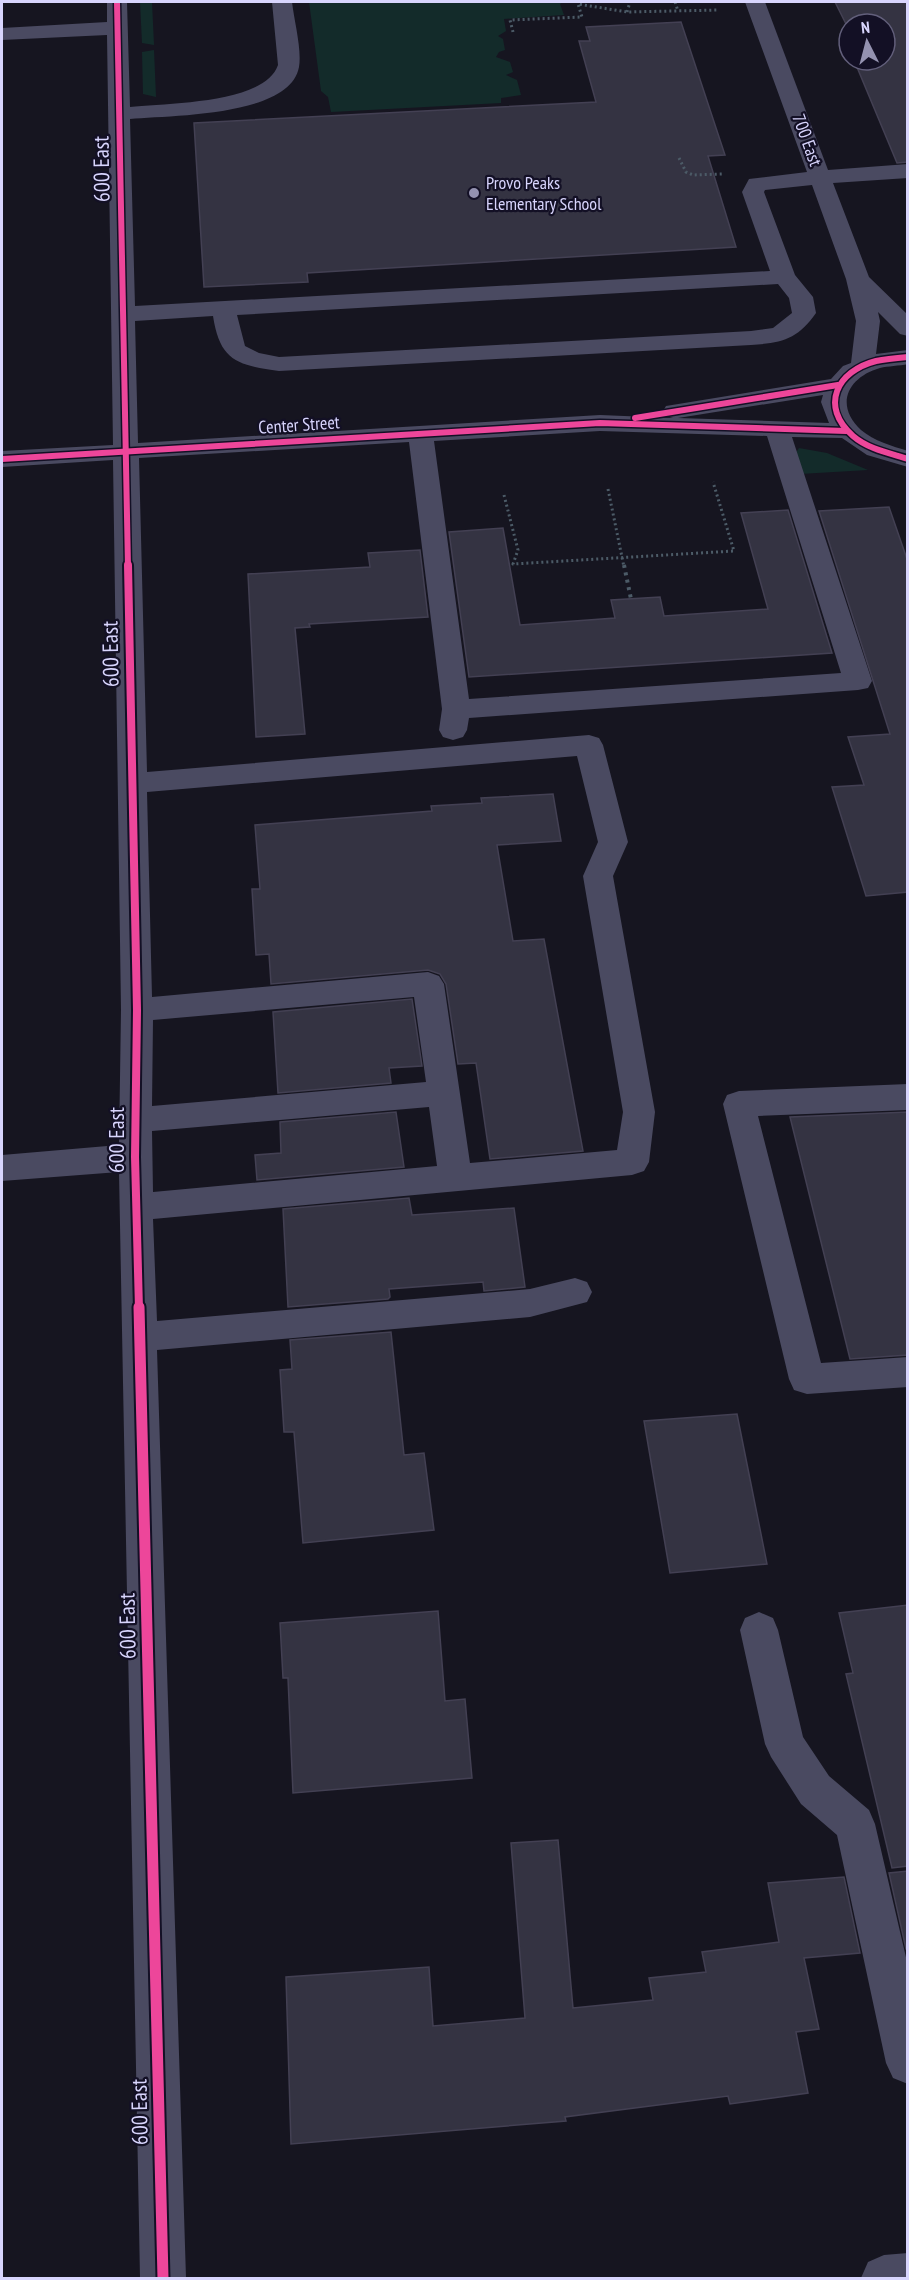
<svg xmlns="http://www.w3.org/2000/svg" width="909" height="2280" font-family="'PT Sans Narrow',sans-serif">
<style>
.green{fill:#132b2a}
.building{fill:#343342;stroke:#434053;stroke-width:1.5}
.lines{fill:none;stroke-linecap:round;stroke-linejoin:round}
.path-far1{stroke:#4c5b67;stroke-width:3;stroke-dasharray:2 3;stroke-linecap:butt}
.path{stroke:#4c5b67;stroke-width:4;stroke-dasharray:3 4.5;stroke-linecap:butt}
.minor{fill:#4a4a61;fill-rule:evenodd}
.cycleway-far2-casing{stroke:#131025;stroke-width:9}
.cycleway-far1-casing{stroke:#131025;stroke-width:12}
.cycleway-casing{stroke:#131025;stroke-width:15}
.cycleway-far2{stroke:#ed469a;stroke-width:6}
.cycleway-far1{stroke:#ed469a;stroke-width:8}
.cycleway{stroke:#ed469a;stroke-width:11}
.poi-dot{fill:#9492b0;stroke:#131025;stroke-width:2}
.labels{text-anchor:middle;stroke-width:4.5;stroke-linejoin:round;paint-order:stroke}
.far-street-label{font-size:18px;fill:#d8d5fd;stroke:#131025}
.far-poi-label{font-size:18px;fill:#d8d5fd;stroke:#131025;text-anchor:start}
.street-label{font-size:22px;fill:#d8d5fd;stroke:#131025}
</style>
<rect width="100%" height="100%" fill="#161520"/>
<g class="green">
<path d="M 140,2 L 152,2 L 154,45 L 142,43 Z"/>
<path d="M 309,2 L 563,2 L 560,4 L 564,15 L 504,19 L 506,31 L 498,36 L 503,39 L 505,50 L 499,52 L 496,57 L 510,62 L 513,72 L 506,75 L 517,80 L 521,95 L 501,98 L 501,103 L 331,112 L 328,97 L 321,91 Z"/>
<path d="M 154,50 L 156,97 L 143,94 L 142,52 Z"/>
<path d="M 799,448 L 827,453 L 868,470 L 800,474 L 794,456 Z"/>
</g>
<g class="building">
<path d="M 835,2 L 908,2 L 908,162 L 897,163 L 854,60 L 885,60 L 885,24 L 849,24 L 849,30 Z"/>
<path d="M 681,22 L 725,155 L 708,156 L 736,247 L 307,273 L 308,282 L 204,287 L 194,123 L 596,102 L 579,41 L 590,41 L 586,27 Z"/>
<path d="M 889,507 L 908,562 L 908,892 L 866,896 L 832,787 L 864,785 L 848,737 L 890,734 L 819,511 Z"/>
<path d="M 788,510 L 832,653 L 469,677 L 449,532 L 503,528 L 520,625 L 615,618 L 611,600 L 660,597 L 664,616 L 768,609 L 741,513 Z"/>
<path d="M 420,550 L 428,617 L 309,624 L 310,627 L 295,628 L 305,734 L 256,737 L 248,574 L 370,567 L 368,553 Z"/>
<path d="M 553,794 L 561,841 L 497,845 L 513,941 L 544,939 L 583,1151 L 490,1159 L 476,1063 L 458,1064 L 446,984 L 440,974 L 428,970 L 271,984 L 269,954 L 256,955 L 252,889 L 260,889 L 255,825 L 432,811 L 431,806 L 482,803 L 481,798 Z"/>
<path d="M 412,999 L 422,1066 L 389,1068 L 391,1083 L 278,1093 L 273,1012 Z"/>
<path d="M 396,1112 L 404,1167 L 257,1180 L 255,1155 L 281,1153 L 280,1122 Z"/>
<path d="M 908,1112 L 908,1355 L 850,1359 L 790,1117 Z"/>
<path d="M 409,1198 L 412,1215 L 514,1208 L 525,1287 L 484,1291 L 483,1282 L 389,1289 L 390,1297 L 388,1299 L 288,1307 L 283,1209 Z"/>
<path d="M 391,1332 L 404,1455 L 424,1453 L 434,1530 L 303,1543 L 294,1432 L 284,1432 L 280,1370 L 292,1369 L 290,1340 Z"/>
<path d="M 737,1414 L 767,1564 L 670,1573 L 644,1421 Z"/>
<path d="M 908,1605 L 908,1866 L 892,1868 L 846,1674 L 853,1673 L 839,1613 Z"/>
<path d="M 438,1611 L 445,1701 L 465,1699 L 472,1778 L 293,1793 L 288,1678 L 283,1678 L 280,1623 Z"/>
<path d="M 558,1840 L 573,2008 L 653,2000 L 649,1978 L 706,1972 L 702,1952 L 779,1942 L 768,1883 L 844,1877 L 860,1953 L 804,1958 L 819,2029 L 796,2032 L 808,2093 L 730,2104 L 728,2096 L 565,2117 L 566,2121 L 291,2144 L 286,1977 L 429,1967 L 433,2026 L 525,2018 L 511,1843 Z"/>
<path d="M 908,1871 L 908,1949 L 906,1949 L 889,1873 Z"/>
</g>
<g class="lines">
<g class="path-far1">
<path d="M 675,2 L 678,11"/>
<path d="M 627,12 L 630,2"/>
<path d="M 513,32 L 510,20 L 582,17 L 578,4 L 627,12 L 719,10"/>
<path d="M 679,158 L 686,172 L 693,175 L 722,174"/>
<path d="M 608,489 L 624,567"/>
<path d="M 504,495 L 518,550 L 513,564 L 734,551 L 713,482"/>
</g>
<path class="path" d="M 624,565 L 631,599"/>
<g class="minor">
<path d="M 107,2 L 127,2 L 130,107 C 166,103 265,104 278,65 L 272,2 L 292,2 C 294,20 302,50 299,67 C 290,117 170,115 130,119 L 135,306 L 770,271 L 742,192 L 749,179 L 807,172 L 745,2 L 765,2 L 828,170 L 908,164 L 908,178 L 833,183 L 869,277 L 908,315 L 908,336 L 900,334 L 878,312 L 880,321 L 876,354 L 908,350 L 908,364 C 899,366 888,366 880,368 C 848,377 834,405 861,430 C 874,441 892,446 908,451 L 908,467 L 867,455 L 842,438 L 792,437 L 872,681 L 868,688 L 858,690 L 469,718 L 467,730 L 463,737 L 453,740 L 443,737 L 439,730 L 442,709 L 409,442 L 139,458 L 147,772 L 589,735 L 599,738 L 603,745 L 628,842 L 613,876 L 655,1112 L 649,1162 L 644,1171 L 632,1175 L 153,1219 L 157,1321 L 530,1289 L 575,1278 L 587,1282 L 592,1292 L 587,1302 L 530,1317 L 157,1350 L 186,2278 L 140,2278 L 119,1172 L 2,1181 L 2,1155 L 119,1145 L 121,1010 L 113,460 L 2,467 L 2,451 L 113,445 L 107,35 L 2,40 L 2,28 L 107,22 ZM 812,185 L 846,279 L 856,321 L 851,363 L 843,366 L 831,379 L 666,406 L 663,411 L 666,416 L 673,418 L 600,415 L 138,443 L 135,321 L 213,316 C 220,361 237,365 279,371 L 751,345 C 782,343 798,339 816,313 L 813,297 L 795,275 L 764,192 L 765,190 ZM 778,284 L 789,298 L 792,313 L 773,328 L 751,331 L 279,357 L 259,353 L 245,346 L 237,315 ZM 823,395 L 821,402 L 829,423 L 678,418 ZM 600,431 L 767,436 L 841,673 L 469,699 L 434,441 ZM 577,756 L 598,842 L 583,876 L 623,1112 L 617,1150 L 470,1163 L 444,984 L 439,976 L 428,972 L 152,997 L 147,792 ZM 414,997 L 426,1082 L 152,1106 L 153,1020 ZM 429,1107 L 437,1166 L 153,1192 L 152,1131 Z"/>
<path d="M 908,1084 L 908,1110 L 758,1116 L 821,1363 L 908,1357 L 908,1387 L 807,1394 L 794,1390 L 789,1379 L 723,1104 L 727,1095 L 739,1091 Z"/>
<path d="M 759,1612 L 773,1618 L 778,1630 L 803,1737 L 829,1776 L 869,1810 L 875,1824 L 908,1966 L 908,2084 L 893,2078 L 886,2063 L 837,1835 L 801,1804 L 771,1757 L 765,1744 L 740,1630 L 745,1618 Z"/>
<path d="M 908,2253 L 908,2278 L 861,2278 L 868,2262 L 884,2255 Z"/>
</g>
<g class="cycleway-far2-casing">
<g id="cycleway-far2">
<path d="M 117,2 L 128,567"/>
<path d="M 908,357 C 897,358 886,359 876,361 C 837,371 819,406 853,436 C 868,449 889,453 908,459"/>
<path d="M 635,418 L 838,385"/>
<path d="M 2,459 L 600,423 L 846,431"/>
</g>
</g>
<g class="cycleway-far1-casing">
<path id="cycleway-far1" d="M 128,565 L 137,1010 L 135,1157 L 139,1309"/>
</g>
<g class="cycleway-casing">
<path id="cycleway" d="M 139,1307 L 163,2278"/>
</g>
<use href="#cycleway-far2" class="cycleway-far2"/>
<use href="#cycleway-far1" class="cycleway-far1"/>
<use href="#cycleway" class="cycleway"/>
</g>
<circle class="poi-dot" cx="474" cy="193" r="6"/>
<g class="labels">
<g class="far-street-label">
<text transform="translate(807 140) rotate(70)" y="6">700 East</text>
<text transform="translate(299 425) rotate(-4)" y="6">Center Street</text>
</g>
<g class="far-poi-label">
<text x="486" y="189">Provo Peaks<tspan x="486" dy="21">Elementary School</tspan></text>
</g>
<g class="street-label">
<text transform="translate(101 169) rotate(-91)" y="8">600 East</text>
<text transform="translate(110 654) rotate(-91)" y="8">600 East</text>
<text transform="translate(116 1140) rotate(-90)" y="8">600 East</text>
<text transform="translate(127 1626) rotate(-91)" y="8">600 East</text>
<text transform="translate(139 2112) rotate(-91)" y="8">600 East</text>
</g>
</g>
<rect width="909" height="2280" fill="none" stroke="#d8d5fd" stroke-width="6"/>
<g transform="translate(867 42) rotate(354)"><circle r="28" fill="#131025" stroke="#625f7b" stroke-width="1.5"/>
<path d="M0-4.5L10 22L0 15L-10 22Z" fill="#9492b0"/>
<text y="-9" font-size="16" font-weight="bold" text-anchor="middle" fill="#d8d5fd">N</text>
</g>
</svg>
